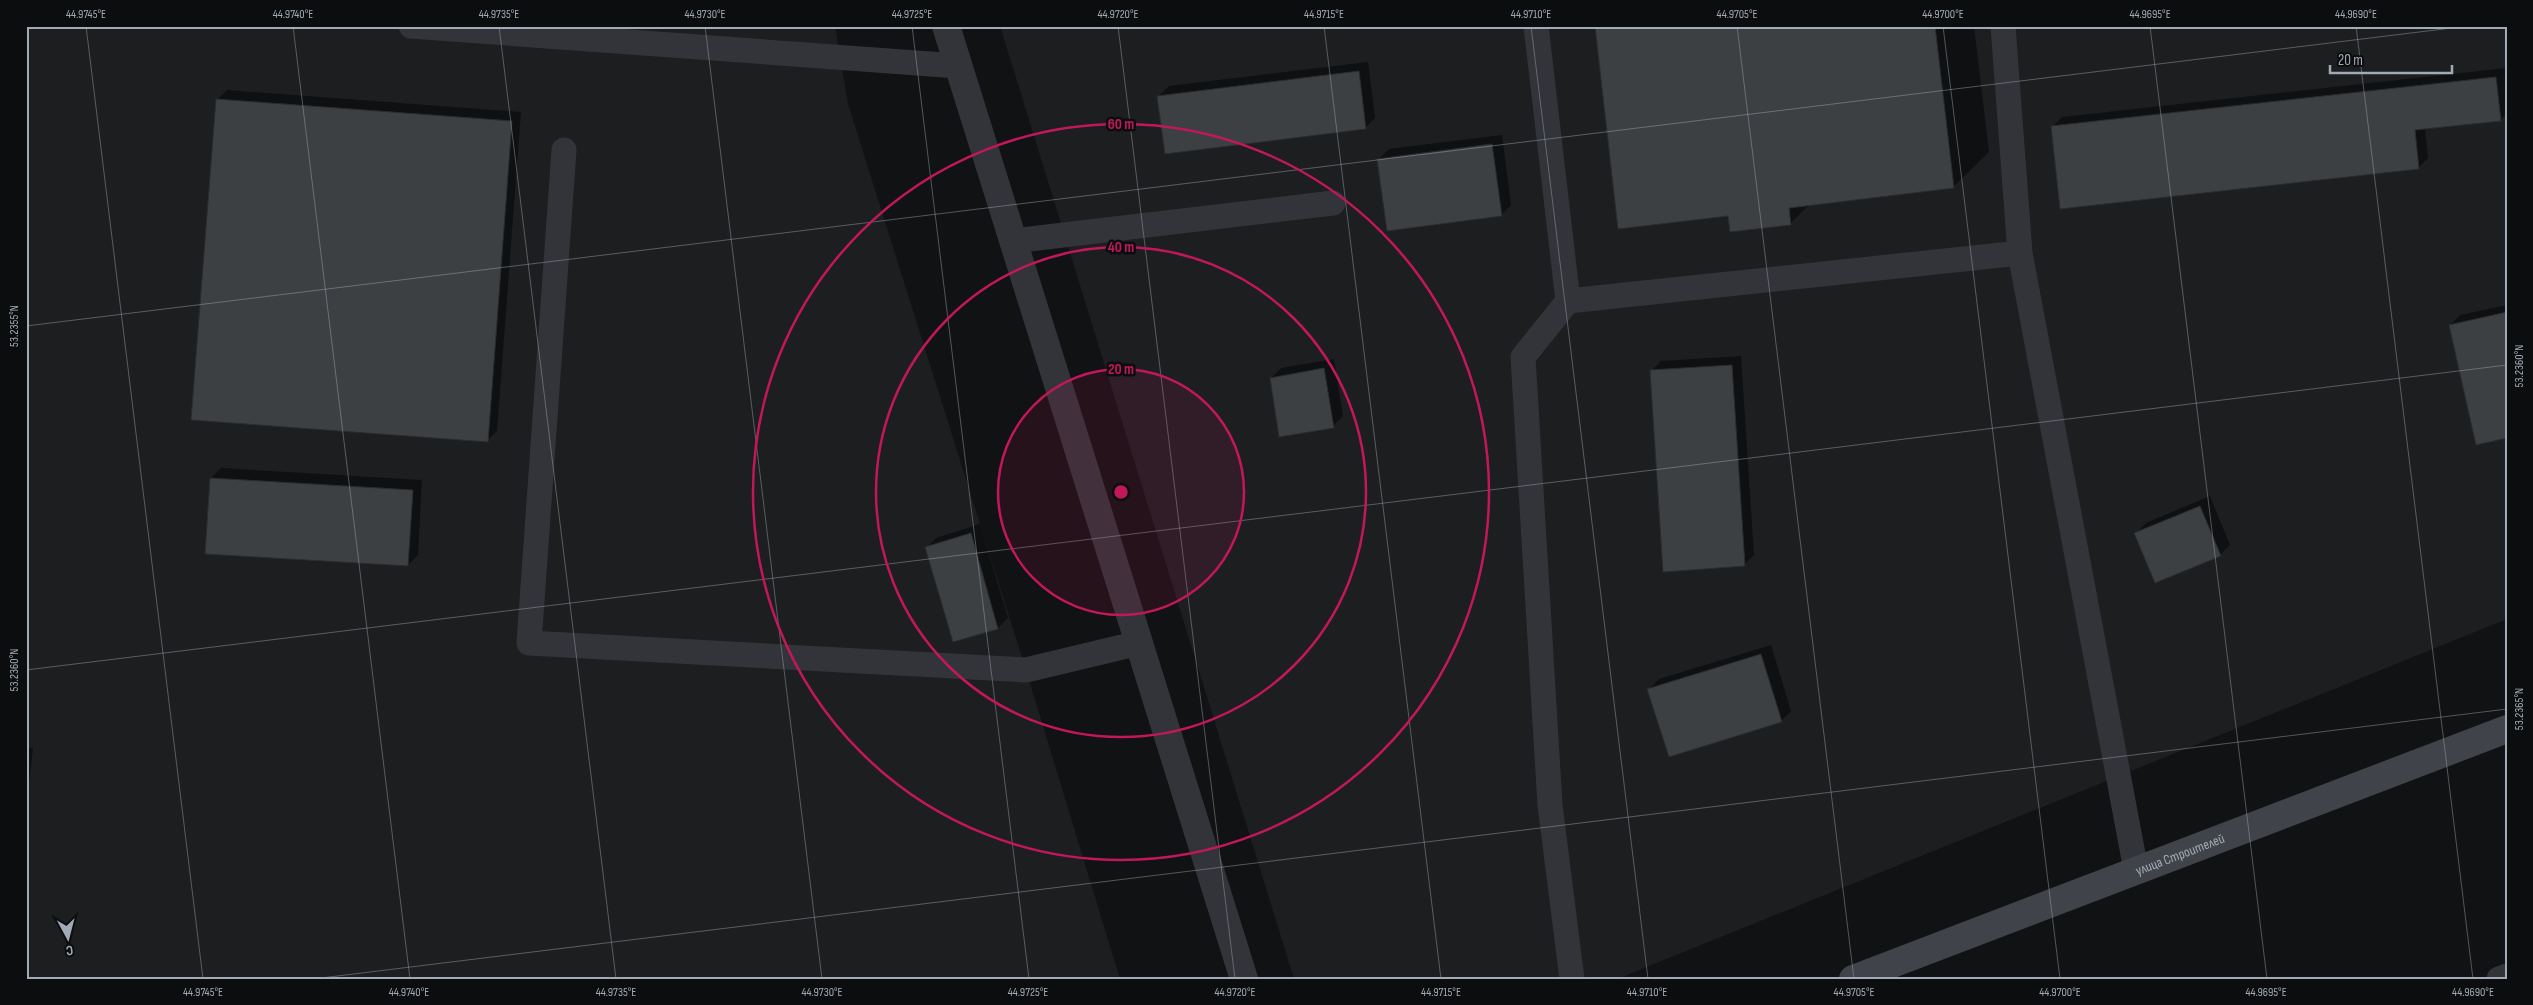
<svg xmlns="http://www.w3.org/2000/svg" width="2533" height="1005" font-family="'Sofia Sans Condensed',sans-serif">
<rect width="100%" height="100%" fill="#111213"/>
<path fill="#1d1e20" d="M26,26H835L848,104L1026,670L1120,979H26Z
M1000,26H2507V619L1617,979H1294Z"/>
<path fill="#0007" d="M1596,26H1974L1989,152L1953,187L1810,204L1790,224L1729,215Z
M1368,62L1375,118L1365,128L1159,96L1169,86Z
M2506,68L2507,113L2501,119L2425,128L2428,158L2418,168L2052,127L2062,117Z
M227,90L521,112L497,431L487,441L217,100Z
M1502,135L1511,205L1501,215L1379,159L1389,149Z
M2507,305V437L2450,325L2460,315Z
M1741,356L1754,555L1744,565L1651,371L1661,361Z
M1334,359L1343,416L1333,426L1271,378L1281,368Z
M221,468L422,480L418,555L408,565L211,478Z
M2210,496L2230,545L2220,555L2136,533L2146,523Z
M980,524L1008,618L998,628L953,641L926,548L936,538Z
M1771,645L1791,711L1781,721L1649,689L1659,679Z
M26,747L33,748L26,812Z"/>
<path fill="#3d4043" stroke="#2b2c2f" d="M1595,26H1935L1954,188L1789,208L1791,225L1730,232L1728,216L1618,229Z
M1359,71L1366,129L1165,154L1157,96Z
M2496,77L2501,121L2415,130L2419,169L2060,209L2051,126Z
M216,99L512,121L488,442L191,420Z
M1492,144L1502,216L1387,231L1377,159Z
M2507,312V438L2476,445L2449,325Z
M1732,365L1745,566L1663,572L1650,370Z
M1324,368L1334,428L1279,437L1270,378Z
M210,478L413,490L408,566L205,554Z
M2200,506L2221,556L2155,583L2134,533Z
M971,533L998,629L953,642L925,547Z
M1761,654L1782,722L1669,757L1647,689Z"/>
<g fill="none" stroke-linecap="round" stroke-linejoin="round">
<path stroke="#323439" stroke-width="25" d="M411,26L958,66
M1536,26L1568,301
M2003,26L2020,253
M564,150L529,643L1026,670L1139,643
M1013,241L1333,203
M1572,979L1550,805L1523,357L1568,301L2020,253L2136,870
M2499,979L2507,976"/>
<path stroke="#323439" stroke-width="28" d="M946,26L1244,979"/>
<path stroke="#404349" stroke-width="28" id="s1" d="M1853,979L2507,729"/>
</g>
<path fill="none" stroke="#a1aab5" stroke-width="1" stroke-opacity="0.45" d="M86,26L203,979M293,26L410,979M499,26L616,979M705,26L822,979M912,26L1029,979M1118,26L1235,979M1324,26L1441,979M1531,26L1648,979M1737,26L1854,979M1943,26L2060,979M2150,26L2267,979M2356,26L2473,979M26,326L2468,26M26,670L2507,365M313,979L2507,709"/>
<circle cx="1121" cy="492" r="123" fill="#c2185b" fill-opacity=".12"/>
<g fill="none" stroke="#c2185b" stroke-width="2.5">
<circle cx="1121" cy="492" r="123"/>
<circle cx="1121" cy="492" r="245"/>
<circle cx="1121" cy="492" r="368"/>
</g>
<g text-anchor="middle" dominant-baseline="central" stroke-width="5" stroke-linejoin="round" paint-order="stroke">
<g font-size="14" fill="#a1aab5" stroke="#0c0d0e">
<text stroke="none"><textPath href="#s1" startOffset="350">улица Строителей</textPath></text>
</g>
</g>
<circle cx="1121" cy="492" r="8" fill="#c2185b" stroke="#0c0d0e" stroke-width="2.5"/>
<g font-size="15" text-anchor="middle" font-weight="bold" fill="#c2185b" stroke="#0c0d0e" stroke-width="5" stroke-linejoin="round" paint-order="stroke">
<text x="1121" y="129">60 m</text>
<text x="1121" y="252">40 m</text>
<text x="1121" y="374">20 m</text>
</g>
<rect width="2533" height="1005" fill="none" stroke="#0c0d0e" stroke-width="55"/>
<g transform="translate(68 938) rotate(173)" stroke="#0c0d0e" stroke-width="4" paint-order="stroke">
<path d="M0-4L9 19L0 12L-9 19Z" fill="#a1aab5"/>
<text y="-8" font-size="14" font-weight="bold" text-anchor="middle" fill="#a1aab5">С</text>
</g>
<path d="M2330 65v8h122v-8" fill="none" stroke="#a1aab5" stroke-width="2.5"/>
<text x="2338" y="65" font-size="15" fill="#a1aab5" stroke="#0c0d0e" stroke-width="4" paint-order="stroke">20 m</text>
<rect x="28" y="28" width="2478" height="950" fill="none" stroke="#a1aab5" stroke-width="2"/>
<g font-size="12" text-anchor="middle" fill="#a1aab5">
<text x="86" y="18">44.9745°E</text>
<text x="293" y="18">44.9740°E</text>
<text x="499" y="18">44.9735°E</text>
<text x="705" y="18">44.9730°E</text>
<text x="912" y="18">44.9725°E</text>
<text x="1118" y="18">44.9720°E</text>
<text x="1324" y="18">44.9715°E</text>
<text x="1531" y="18">44.9710°E</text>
<text x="1737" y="18">44.9705°E</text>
<text x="1943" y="18">44.9700°E</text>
<text x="2150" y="18">44.9695°E</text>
<text x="2356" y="18">44.9690°E</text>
<text transform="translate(14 326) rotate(-90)" y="4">53.2355°N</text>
<text transform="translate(2519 366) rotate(-90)" y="4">53.2360°N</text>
<text transform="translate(14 670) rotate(-90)" y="4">53.2360°N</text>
<text transform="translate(2519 709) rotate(-90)" y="4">53.2365°N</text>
<text x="203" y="996">44.9745°E</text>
<text x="409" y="996">44.9740°E</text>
<text x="616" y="996">44.9735°E</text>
<text x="822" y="996">44.9730°E</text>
<text x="1028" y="996">44.9725°E</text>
<text x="1235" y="996">44.9720°E</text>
<text x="1441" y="996">44.9715°E</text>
<text x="1647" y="996">44.9710°E</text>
<text x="1854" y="996">44.9705°E</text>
<text x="2060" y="996">44.9700°E</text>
<text x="2266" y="996">44.9695°E</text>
<text x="2473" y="996">44.9690°E</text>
</g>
</svg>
